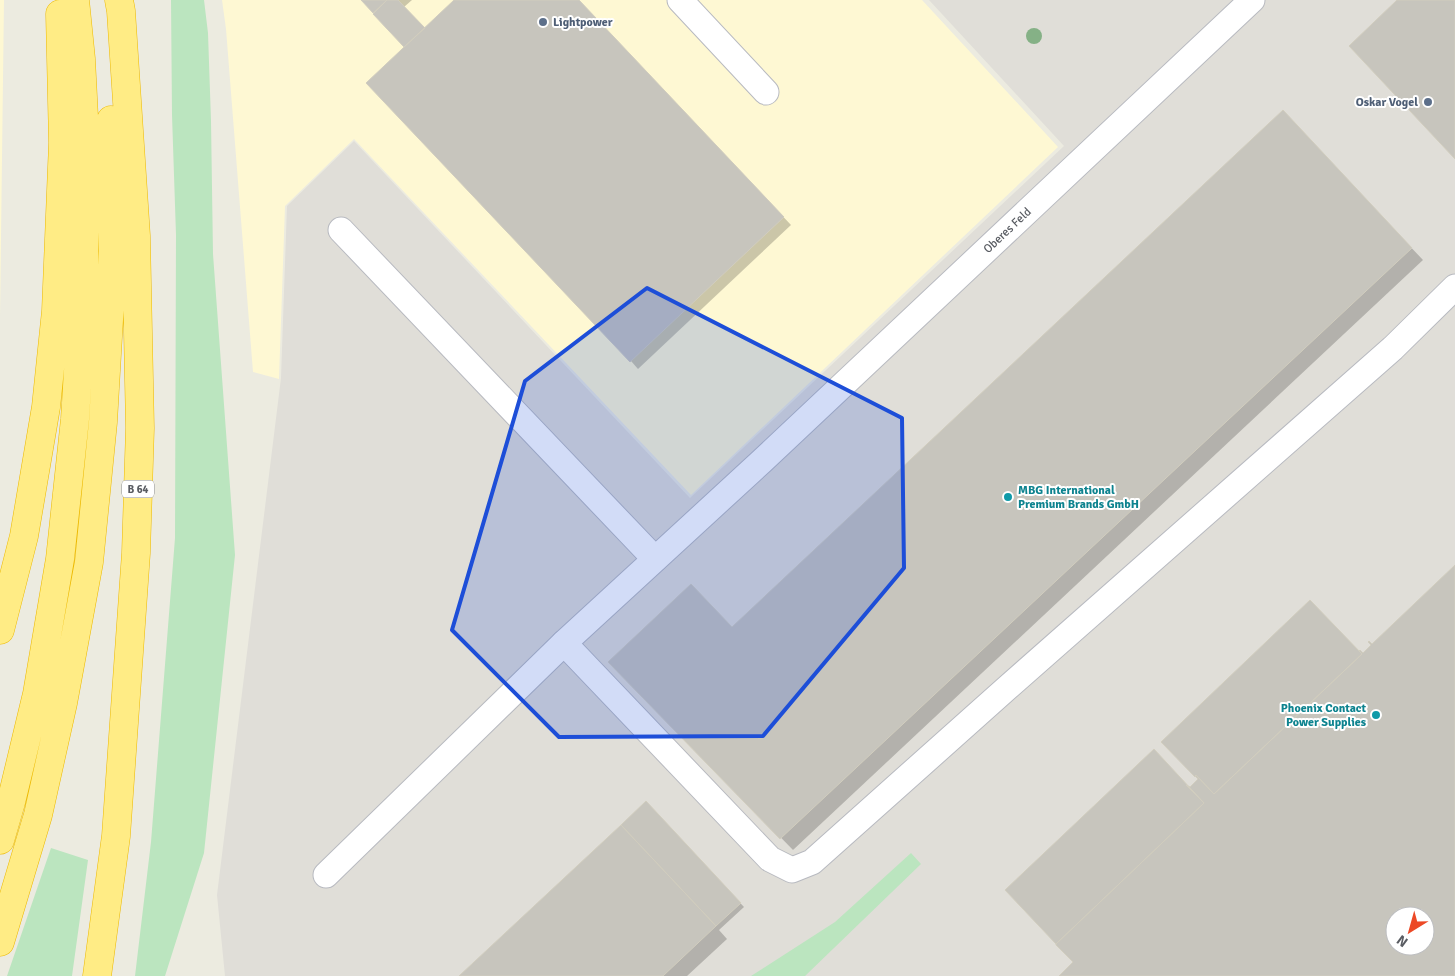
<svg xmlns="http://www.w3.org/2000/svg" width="1455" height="976" font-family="Signika,sans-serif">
<rect width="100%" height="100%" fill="#ecebe0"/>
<path fill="#fef8d3" d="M0,0H4L0,318Z
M222,0H922L1058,147L691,495L354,139L285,206L279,379L253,372L226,29Z"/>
<path fill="#e0ded8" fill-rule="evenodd" d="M929,0H1455V976H225L217,895L281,378L287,206L354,141L690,498L1064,146ZM1395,916H1425V946H1395Z"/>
<path fill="#bbe5bf" d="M171,0H204L208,33L211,121L213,254L235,555L204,853L165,976H135L151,842L175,538L176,235L172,115Z
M51,848L88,860L72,976H7Z
M911,853L921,864L805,976H751L835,922Z"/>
<path fill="#0003" d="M362,0H412L404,7L425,29L456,0H578L791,225L638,369L631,361L406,47Z
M1294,124L1423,260L793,850L610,662L732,629Z
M646,803L744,907L719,930L727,939L687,976H461Z"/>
<path fill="#c7c5bd" stroke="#d1cdbe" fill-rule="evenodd" d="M361,0H387L373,13Z
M387,0H398L425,28L404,47L373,14Z
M454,0H579L784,217L630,362L366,83Z
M1397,0H1455V159L1349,46Z
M1283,110L1412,248L780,839L608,662L691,584L732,627Z
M1455,565V976H1059L1073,962L1056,945V944L1204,803L1186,785L1190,787L1198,779L1195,776L1196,775L1214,794L1362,654L1359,651L1360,650L1363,653L1371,645L1368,642L1369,641L1372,644ZM1395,916H1425V946H1395Z
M1310,600L1362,654L1214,794L1196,775L1195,777L1161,742Z
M1154,749L1204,803L1056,944L1005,890Z
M646,801L741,903L716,926L621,825Z
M621,825L716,926L663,976H459Z"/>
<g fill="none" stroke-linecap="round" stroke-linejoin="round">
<defs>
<g id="minor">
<path d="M680,0L766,92"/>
<path d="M341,230L655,559"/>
<path d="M564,643L770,859L792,870L812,862L1007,688L1393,348L1455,287"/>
<path id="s1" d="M326,875L564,643L762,461L1252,0"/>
</g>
<path id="highway" d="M0,630L24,536L46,407L56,311L63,143L60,14
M0,840L11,802L37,694L60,559L75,419L84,274L86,156L81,59L75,0
M0,942L38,815L63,703L89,562L103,422L113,251L111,120
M97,976L116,836L136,553L140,428L136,236L121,11L119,0"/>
</defs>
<use href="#minor" stroke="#b8bac0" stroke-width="27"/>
<use href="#highway" stroke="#edb900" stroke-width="29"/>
<use href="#minor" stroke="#fff" stroke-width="25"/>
<use href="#highway" stroke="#ffec85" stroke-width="28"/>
</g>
<circle fill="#85b186" cx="1034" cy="36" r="8"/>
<path fill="#1d4ed8" fill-opacity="0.2" stroke="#1d4ed8" stroke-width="4" stroke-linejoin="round" d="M647,288L902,418L904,568L763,736L559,737L452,630L525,381Z"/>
<g fill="#5c6f8a" stroke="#fff" stroke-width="2">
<circle cx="543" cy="22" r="5"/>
<circle cx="1428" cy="102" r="5"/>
</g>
<g fill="#0f9aa8" stroke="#fff" stroke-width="2">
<circle cx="1008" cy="497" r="5"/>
<circle cx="1376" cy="715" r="5"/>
</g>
<g text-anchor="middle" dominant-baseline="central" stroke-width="4" stroke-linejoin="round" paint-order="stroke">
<rect fill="#fff" stroke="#8b8d91" stroke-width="1" x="122" y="480.5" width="32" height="17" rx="4"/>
<g font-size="11" font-weight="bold" fill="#595c62">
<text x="138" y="489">B 64</text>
</g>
<g font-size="12" font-weight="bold" fill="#4e5e75" stroke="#fff" text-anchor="start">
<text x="553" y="22">Lightpower</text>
<text x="1418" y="102" text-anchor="end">Oskar Vogel</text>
</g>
<g font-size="12" fill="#595c62" stroke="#fff">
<text stroke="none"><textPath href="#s1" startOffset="938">Oberes Feld</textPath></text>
</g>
<g font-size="12" font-weight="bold" fill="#0d838f" stroke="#fff" text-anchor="start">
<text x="1018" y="490">MBG International<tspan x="1018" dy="14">Premium Brands GmbH</tspan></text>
<text x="1366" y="708" text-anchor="end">Phoenix Contact<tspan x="1366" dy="14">Power Supplies</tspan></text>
</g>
</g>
<g transform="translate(1410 931) rotate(217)"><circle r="24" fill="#ffffff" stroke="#bdbec0"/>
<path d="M0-4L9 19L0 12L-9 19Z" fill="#ec4926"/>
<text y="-8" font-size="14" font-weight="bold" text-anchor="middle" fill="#595c62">N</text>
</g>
</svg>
